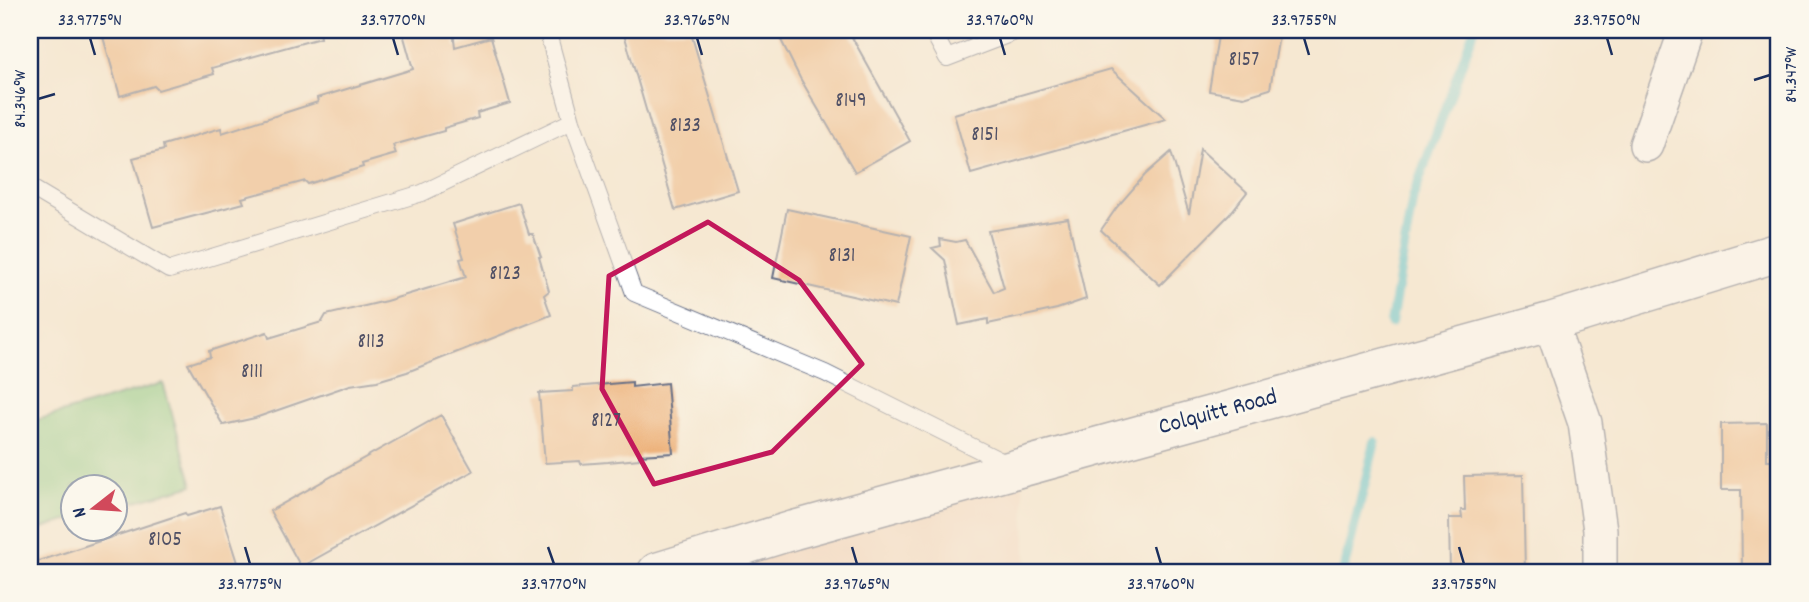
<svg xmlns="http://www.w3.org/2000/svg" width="1809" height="602" font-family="Dekko,sans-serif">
<rect width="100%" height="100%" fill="#fbf7ec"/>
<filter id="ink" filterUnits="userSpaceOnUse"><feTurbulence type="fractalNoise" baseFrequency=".0143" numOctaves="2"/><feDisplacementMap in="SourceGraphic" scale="14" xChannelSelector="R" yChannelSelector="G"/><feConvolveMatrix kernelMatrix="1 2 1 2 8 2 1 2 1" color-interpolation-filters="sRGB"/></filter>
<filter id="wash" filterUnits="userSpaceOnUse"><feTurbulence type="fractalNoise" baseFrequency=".00686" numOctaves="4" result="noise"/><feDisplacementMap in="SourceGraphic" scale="28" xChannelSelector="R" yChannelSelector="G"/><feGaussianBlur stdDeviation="1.57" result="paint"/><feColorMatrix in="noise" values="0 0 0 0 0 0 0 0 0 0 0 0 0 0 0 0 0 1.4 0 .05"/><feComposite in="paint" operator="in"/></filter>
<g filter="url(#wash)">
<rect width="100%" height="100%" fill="#f6e8d2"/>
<path fill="#f2d4be" d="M1023,481L1027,572H632Z"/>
<path fill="#87cc86" stroke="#517e72" stroke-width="2" d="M163,383L193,485L116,507V486H74L73,519L30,532V422Z"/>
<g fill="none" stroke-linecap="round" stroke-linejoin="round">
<path stroke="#58c4d1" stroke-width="10" d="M1391,323L1413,197L1474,30
M1343,572L1375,442"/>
</g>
<g id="blocks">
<path fill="#edb27b" d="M101,30H319L320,38L212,68L214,74L158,90L154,86L120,96Z
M402,30H453L455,47L491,37L510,103L477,113L478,118L444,128V131L393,145L396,154L362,164L363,167L308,184L305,181L242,198L244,203L153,227L133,158L164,150L163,145L221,128L222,133L318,102L317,98L413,69Z
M623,30H690L738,191L675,210Z
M776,30H848L910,141L855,172L800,78Z
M1219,30H1280L1270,89L1244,97L1209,91Z
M1111,69L1166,119L971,174L954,114Z
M1200,149L1247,192L1229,215L1160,285L1101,230L1117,207L1145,175L1171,152L1189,214Z
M519,203L529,234H533L541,257H539L549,291L544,295L551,315L407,372L377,381L350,385L255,418L223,425L188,364L210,357L209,351L267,332L269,338L322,322L326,315L386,301L466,277L460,259L464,258L453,224Z
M787,209L911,236L896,306L773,278Z
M1068,218L1086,299L1057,309L988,324V319L959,325L945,260L932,248L941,246L940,239L956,242L965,240L994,292L1004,288L988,231Z
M632,382V387L667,383L673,453L639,455V459L608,462L581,464L580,461L545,463L539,393L573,391V387Z
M441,415L473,471L301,567L270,511Z
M1767,423V460H1778L1779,572H1742L1741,490H1721V424Z
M1523,475L1525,572H1450L1449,518H1462L1461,510H1465L1464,476Z
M220,506L241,572H30V564L185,513L187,516Z"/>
</g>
</g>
<g filter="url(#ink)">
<use href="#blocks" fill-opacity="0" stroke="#687087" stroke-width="2"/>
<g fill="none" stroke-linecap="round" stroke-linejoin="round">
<defs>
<path id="lane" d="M547,30L572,121L634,293L825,373L1009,465
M932,30L947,58L1020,30
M30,187L169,270L422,193L572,121"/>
<path id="street" d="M1646,145L1686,30
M1550,322L1585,423L1600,530V572"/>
<path id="secondary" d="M657,572L794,530L1550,322L1779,252"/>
</defs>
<use href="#lane" stroke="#687087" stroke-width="18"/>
<use href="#street" stroke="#687087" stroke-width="36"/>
<use href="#secondary" stroke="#687087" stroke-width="41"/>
<use href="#lane" stroke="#fff" stroke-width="16"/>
<use href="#street" stroke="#fff" stroke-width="33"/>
<use href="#secondary" stroke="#fff" stroke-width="38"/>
</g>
</g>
<path d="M0 0H1809V602H0ZM708,222L799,280L862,364L772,452L654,484L602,389L609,276Z" fill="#f6e8d2" fill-opacity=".55" fill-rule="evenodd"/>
<path fill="none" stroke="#c2185b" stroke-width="5" stroke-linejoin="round" d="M708,222L799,280L862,364L772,452L654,484L602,389L609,276Z"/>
<path fill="none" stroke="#1b2f5e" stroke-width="2.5" d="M90,38L95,55M393,38L398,55M697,38L702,55M1000,38L1005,55M1304,38L1309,55M1607,38L1612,55M1754,80L1770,75M38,99L55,94M245,547L250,564M548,547L554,564M852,547L857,564M1156,547L1161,564M1459,547L1464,564"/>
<g text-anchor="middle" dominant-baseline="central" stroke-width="6" stroke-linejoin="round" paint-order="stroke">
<g font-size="21" fill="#505065">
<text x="1244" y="61">8157</text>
<text x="851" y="102">8149</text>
<text x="685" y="127">8133</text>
<text x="985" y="136">8151</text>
<text x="842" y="257">8131</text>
<text x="505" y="275">8123</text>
<text x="371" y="343">8113</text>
<text x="252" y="373">8111</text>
<text x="606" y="422">8127</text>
<text x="165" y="541">8105</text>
</g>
<g font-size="24" fill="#1b2f5e" stroke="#fbf7ec">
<text transform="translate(1218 413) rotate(-15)">Colquitt Road</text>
</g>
</g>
<rect width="1809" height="602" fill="none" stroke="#fbf7ec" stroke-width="77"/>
<g transform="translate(94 508) rotate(253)"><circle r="33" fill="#fbf7ec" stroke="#a1a7b3" stroke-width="2"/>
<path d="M0-5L12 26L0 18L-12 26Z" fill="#d1495b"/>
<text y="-10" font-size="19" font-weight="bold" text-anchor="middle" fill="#1b2f5e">N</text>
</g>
<rect x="38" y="38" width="1732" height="526" fill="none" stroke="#1b2f5e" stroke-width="2.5"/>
<g font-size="18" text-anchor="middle" fill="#1b2f5e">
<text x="90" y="25">33.9775°N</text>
<text x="393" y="25">33.9770°N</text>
<text x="697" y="25">33.9765°N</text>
<text x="1000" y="25">33.9760°N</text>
<text x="1304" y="25">33.9755°N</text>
<text x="1607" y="25">33.9750°N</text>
<text transform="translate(1790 75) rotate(-90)" y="6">84.347°W</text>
<text transform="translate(19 99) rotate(-90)" y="6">84.346°W</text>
<text x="250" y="589">33.9775°N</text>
<text x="554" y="589">33.9770°N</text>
<text x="857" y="589">33.9765°N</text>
<text x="1161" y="589">33.9760°N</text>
<text x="1464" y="589">33.9755°N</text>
</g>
</svg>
